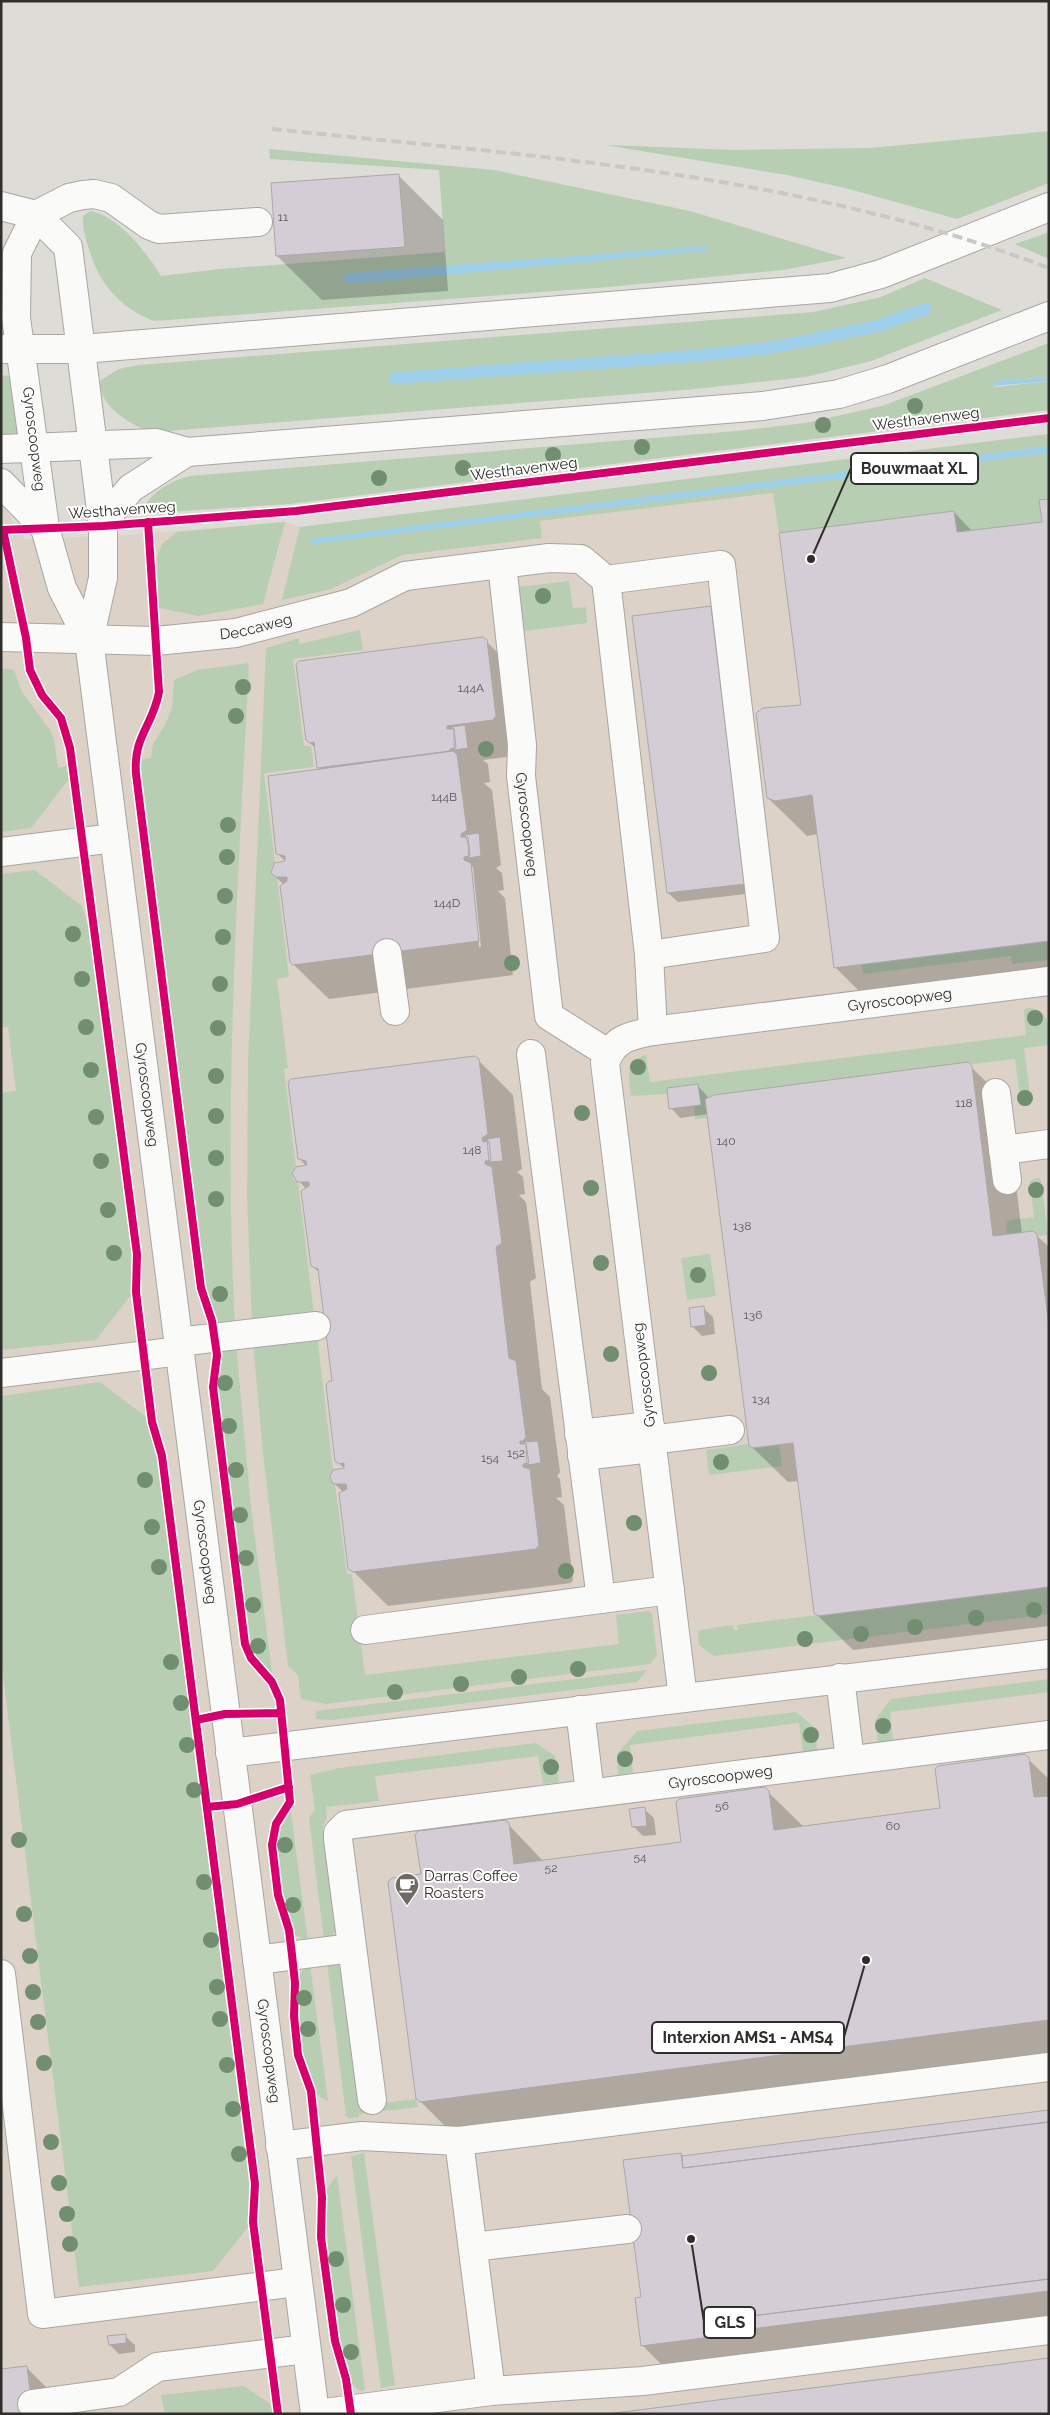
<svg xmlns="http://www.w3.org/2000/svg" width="1050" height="2415" font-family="Raleway,sans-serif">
<rect width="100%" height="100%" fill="#dedcd6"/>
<path fill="#ddd2c7" d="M1049,434V2414H1V504L25,539L129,535L285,522L300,527Z"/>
<path fill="#b7ceb3" d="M1049,131V183L957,219L845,188L787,175L605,145L735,150L871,148Z
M269,149L494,170L690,211L846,258L783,270L609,287L154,321C118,307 98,282 88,246C85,235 82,227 83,216L90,211C118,215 147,253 161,276L220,269L445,252L439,170L270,159Z
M1049,232V259L1015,244Z
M925,278L1002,310L871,361L806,377L695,389L156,432C136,431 94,403 101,380L119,369L138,365L814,312L881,297Z
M1049,343V377L995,381V387L1049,381V410L289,504L154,513L146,514L143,511C149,492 173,480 190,476L737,431L805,423L882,406Z
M7,375L11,380L18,434L1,438V376Z
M1049,434V446L310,540L311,543L1049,453V499L1040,500L1042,522L957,532L954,511L779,533L773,493L540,521L542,538L402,555L331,589L282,600L300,527Z
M285,522L263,604L199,616L159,608L157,558L162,544L177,532Z
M569,581L573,608L586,607L587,623L524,631L518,587Z
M360,630L363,650L293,659L304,746H311L314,767L264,773L275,863L272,865L271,873L277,877L289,977L277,979L288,1068L284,1069L296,1167L292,1174L294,1180L298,1182L314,1315L252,1323L247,1197L248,1063L266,648L299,638V644Z
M249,663C238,884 223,1104 235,1325L222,1327L217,1323L206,1287L140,760L151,758L153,744L166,723L172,707L174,680L197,670Z
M1,668L14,670L22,692L50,730L54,740L58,768L67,766L69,779L31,828L1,832Z
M35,870L82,906L93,942L132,1257L131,1295L96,1340L1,1350V1093L16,1091L8,1027H1V874Z
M1049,941V960L1012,964L1011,956L863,974L862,964Z
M1027,1008C1049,1008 1049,1027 1049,1045L1024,1048L1031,1103L1029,1106H1022L1021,1104L1015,1059L709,1096L707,1097L708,1118L695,1119L694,1106L701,1104L698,1084L667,1088V1094L631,1096C629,1079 624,1060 646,1055L650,1082L1026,1035L1024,1010Z
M1039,1178L1041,1180L1048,1235L1037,1236L1033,1231L1007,1234L1006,1221L1034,1217L1030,1182L1033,1179Z
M710,1254L716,1296L687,1300L681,1258Z
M317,1335L333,1470L330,1476L332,1483L335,1484L347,1574H352L365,1675L619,1644L616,1615L649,1611L652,1614L657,1655L650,1664L326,1704L301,1699L298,1675L288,1666L263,1453L253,1343Z
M236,1344L251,1507L272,1673L257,1657L251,1645L219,1395L220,1350Z
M100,1382L146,1417L157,1455L250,2189L249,2226L213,2271L79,2287L1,1659V1396Z
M749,1444L753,1448L779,1445L782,1466L709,1475L706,1450Z
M1049,1587V1614L714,1656L699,1645L698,1633L700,1630L733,1625L734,1630H738L737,1625L751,1623Z
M647,1670L637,1682L332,1720L316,1719V1711Z
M1049,1679V1692L890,1712L893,1740L878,1742L875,1720L891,1699Z
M796,1712L815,1728L817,1750L803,1751L799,1723L630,1745L633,1773L618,1775L617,1754L637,1731Z
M536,1743L555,1756L559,1782L543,1784L538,1756L375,1776L379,1801L326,1807L327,1817L323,1826L336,1927L333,1936L324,1940L309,1818L315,1809L310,1775L339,1768Z
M291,1812L308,1942L294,1934C287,1896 260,1845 291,1812Z
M327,1962L337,1963L343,1971L359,2106L416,2099L418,2107L359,2114V2117L349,2118L346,2116Z
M310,1964L328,2102L315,2093L303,2055L299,2018V1975L307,1965Z
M364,2153L395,2385L381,2388L351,2156Z
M337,2175L365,2390L360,2391L352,2384L341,2347L328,2252L326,2190Z
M244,2386L270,2404L274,2414H165L161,2395Z"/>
<path fill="#9ecfea" d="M708,246V250L348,284L343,277L347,273Z
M1049,377V381L993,386L995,381Z
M1049,446V453L311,544L310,539Z"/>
<path fill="#0003" fill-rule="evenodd" d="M399,176L443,220L448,291L322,300L277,256Z
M1049,500V979L870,1002L835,967L818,834L807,836L768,798L802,706L954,512L973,532L1043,523Z
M710,608L720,617L754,893L678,902L668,893L634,617Z
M485,640L520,675L528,754L483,760L488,764L490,782L484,783L492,790L501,865L496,868L502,873L504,890L498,891L505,898L513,975L329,999L291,962L284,885L274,875L272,869L276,864L286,862L277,853L268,779L270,776L319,769L316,749L307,740ZM470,864L473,867L481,947H479Z
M478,1060L513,1095L522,1169L517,1172L523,1177L525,1194L519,1195L526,1202L536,1278L530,1282L542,1389L550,1397L560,1472L557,1476L560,1479L562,1497L556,1498L564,1505L573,1580L571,1583L388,1606L350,1568L343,1492L333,1482L345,1469L336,1460L334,1382L320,1273L312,1266L306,1189L293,1174L307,1167L299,1158Z
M968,1064L1006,1101L1022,1234L1036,1235L1049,1247V1626L853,1650L815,1613L799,1481L788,1482L750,1445L709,1114L680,1118L671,1108L698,1086L708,1097Z
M703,1308L713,1317L715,1334L702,1336L693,1327Z
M1028,1759L1049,1779V2058L452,2133L417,2098L422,1876L508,1824L543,1861L682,1843L768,1792L803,1826L941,1809Z
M644,1809L654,1818L656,1835L643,1836L633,1826Z
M1049,2111V2317L677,2380L642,2345V2298L681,2154L684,2157Z
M125,2336L135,2345V2352L119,2354L110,2345Z
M26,2367L61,2402L62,2414H1Z"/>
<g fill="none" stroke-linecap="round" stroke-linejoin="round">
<path stroke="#9ecfea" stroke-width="12" d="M395,378L692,356L770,348L877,326L925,309"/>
</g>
<path fill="#d4cdd6" stroke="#aaa8a7" d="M399,174L405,247L276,256L271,183Z
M1049,499V941L834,968L812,795L775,801L767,798L756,713L763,708L801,705L779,533L954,511L957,532L1042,522L1039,500Z
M711,606L745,884L667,893L632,616Z
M483,637L487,640L496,716L493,720L447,726V729H454L456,748L450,749V751L317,768L314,742L310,743L306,740L296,664L299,661Z
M465,725L468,748L454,750V729L452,727Z
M453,751L457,754L467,830L461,834V837H468L470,856L464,857V860L471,863L479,941L293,965L290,962L280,886L287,881V877H276L271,873L274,863L285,861V856L276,854L268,776Z
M479,833L481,856L468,858L469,847L465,835Z
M475,1056L479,1059L488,1134L482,1138L483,1142L489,1141L491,1160L485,1161V1164L492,1167L502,1243L496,1247L509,1358L516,1361L526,1437L523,1441H520V1444H526L529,1463L523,1464V1467L530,1469L539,1545L536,1549L353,1572L348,1569L339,1493L347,1489L346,1484H335L332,1483L330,1476L333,1470L344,1468V1463L339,1464L335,1461L326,1385L329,1381H332L318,1269L311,1266L301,1191L309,1186V1182H297L292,1173L296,1167L307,1165L306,1161L298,1159L288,1082L291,1079Z
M968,1062L972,1066L993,1236L1033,1231L1037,1234L1049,1326V1587L818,1616L814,1613L793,1443L753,1448L749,1446L705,1099L714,1095Z
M698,1084L701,1105L669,1109L667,1088Z
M500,1137L503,1161L489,1162L487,1139Z
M704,1306L706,1325L691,1327L689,1308Z
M538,1441L541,1463L527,1465L526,1444L524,1442Z
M1025,1754L1029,1758L1034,1797L1049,1796V2020L420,2102L416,2099L388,1882L392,1878L421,1874L415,1835L418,1831L505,1820L509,1823L514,1864L681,1842L676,1802L679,1799L765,1787L769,1791L774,1830L940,1808L935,1769L938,1766Z
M645,1807L647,1826L632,1827L629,1809Z
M1049,2110V2122L683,2168L682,2156Z
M1049,2122V2279L703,2322L704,2338L641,2346L635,2298L641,2297L623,2160L681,2153L683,2168Z
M1049,2279V2291L704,2335L703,2322Z
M126,2334V2343L109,2345L107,2336Z
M1049,2358V2414H607Z
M27,2366L33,2414H1V2369Z"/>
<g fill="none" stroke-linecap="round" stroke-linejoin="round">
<defs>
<g id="minor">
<path d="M1,206L36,215L68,247L103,526"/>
<path d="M1,349H82L830,288L881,274L1049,207"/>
<path d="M1,449L156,443L187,452L763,406L839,394L888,379L1049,316"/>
<path id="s1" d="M187,452L131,488L110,513L103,526V578L89,640L315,2414"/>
<path d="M1,483L45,528"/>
<path id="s2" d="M502,564L522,745L521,776L549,1016L609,1054"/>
<path d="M606,580L721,565L765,938L649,955"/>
<path id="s3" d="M1,637L156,641L236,633L351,603L405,576L549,558L581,559L606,580L649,955L653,1031"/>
<path d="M89,640L62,588L45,528L16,318L17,253L36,215L69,198L83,195L94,194L111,198L149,225L159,229L258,222"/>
<path d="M1,852L114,838"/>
<path d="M387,953L395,1011"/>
<path d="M531,1054L601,1599"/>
<path d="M996,1093L1007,1180"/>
<path d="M1003,1150L1049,1144"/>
<path d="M178,1342L316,1326"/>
<path d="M1,1373L180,1351"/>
<path d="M579,1434L650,1426"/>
<path d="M651,1440L730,1430"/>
<path d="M582,1456L652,1448"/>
<path d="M365,1630L670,1590"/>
<path d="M840,1678L850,1760"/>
<path id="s4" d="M683,1698L605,1063C614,1038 629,1036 653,1031L1049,981"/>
<path d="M580,1710L590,1793"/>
<path d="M230,1753L1049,1654"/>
<path d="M257,1960L352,1948"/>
<path d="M1,1974L42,2314L297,2282"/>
<path id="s5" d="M372,2100L338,1839V1833L346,1825L1049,1735"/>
<path d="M459,2141L491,2391"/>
<path d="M280,2146L362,2136L459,2141L1049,2067"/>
<path d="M473,2247L627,2229"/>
<path d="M32,2404L119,2392L157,2367L306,2349"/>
<path d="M317,2414L491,2391L643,2381L1049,2330"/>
</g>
</defs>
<use href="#minor" stroke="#a7a6a1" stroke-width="30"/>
<use href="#minor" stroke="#fafaf9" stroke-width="28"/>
<path stroke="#c9c8c7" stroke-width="4" stroke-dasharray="10 5" stroke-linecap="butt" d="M272,129C533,156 800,173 1049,268"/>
<defs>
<path id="cycleway" d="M148,522L159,692C153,726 133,736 136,774L201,1288L212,1321L217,1355L213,1387L245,1644L251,1658L272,1682L280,1700L290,1802L276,1824L272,1845L278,1895L289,1930L292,1955L295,1983L294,2016L298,2055L311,2091L322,2197L321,2237L335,2341L346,2379L351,2414
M1,530L103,526L296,511L1049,418
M3,530L26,638L30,670L42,695L61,718L70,748L137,1254L136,1292L152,1422L162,1456L255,2184L253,2222L278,2414
M196,1720L225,1714L281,1713
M207,1807L237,1804L289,1787"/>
</defs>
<use href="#cycleway" stroke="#fff" stroke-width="11"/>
<use href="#cycleway" stroke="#d6006c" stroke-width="8"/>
</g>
<g fill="#718e70">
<circle cx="915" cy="406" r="8"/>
<circle cx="823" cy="425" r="8"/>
<circle cx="642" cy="447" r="8"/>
<circle cx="553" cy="455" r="8"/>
<circle cx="463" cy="468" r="8"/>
<circle cx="379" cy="478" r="8"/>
<circle cx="543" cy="596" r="8"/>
<circle cx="243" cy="687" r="8"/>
<circle cx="236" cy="716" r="8"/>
<circle cx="486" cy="749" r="8"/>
<circle cx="228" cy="825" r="8"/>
<circle cx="227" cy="857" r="8"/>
<circle cx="225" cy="896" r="8"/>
<circle cx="73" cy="934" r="8"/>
<circle cx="223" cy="937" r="8"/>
<circle cx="512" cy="963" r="8"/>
<circle cx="82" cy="979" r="8"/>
<circle cx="220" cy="984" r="8"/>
<circle cx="1035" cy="1018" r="8"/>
<circle cx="86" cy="1027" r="8"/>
<circle cx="218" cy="1028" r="8"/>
<circle cx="638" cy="1067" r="8"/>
<circle cx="91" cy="1070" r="8"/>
<circle cx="216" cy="1076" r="8"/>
<circle cx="1025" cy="1098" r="8"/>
<circle cx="582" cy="1113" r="8"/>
<circle cx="216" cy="1116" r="8"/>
<circle cx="96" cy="1117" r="8"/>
<circle cx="216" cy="1158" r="8"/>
<circle cx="101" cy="1161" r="8"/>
<circle cx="591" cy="1188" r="8"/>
<circle cx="1036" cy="1190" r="8"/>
<circle cx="216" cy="1199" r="8"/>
<circle cx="108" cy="1210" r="8"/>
<circle cx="114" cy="1253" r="8"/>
<circle cx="601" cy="1263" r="8"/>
<circle cx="698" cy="1275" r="8"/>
<circle cx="220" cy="1294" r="8"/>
<circle cx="611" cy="1354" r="8"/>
<circle cx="709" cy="1373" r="8"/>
<circle cx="225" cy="1383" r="8"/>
<circle cx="229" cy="1426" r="8"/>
<circle cx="721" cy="1462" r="8"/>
<circle cx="236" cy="1470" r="8"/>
<circle cx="145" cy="1480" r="8"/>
<circle cx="240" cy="1515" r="8"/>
<circle cx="634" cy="1523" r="8"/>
<circle cx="152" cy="1527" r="8"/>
<circle cx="246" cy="1558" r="8"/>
<circle cx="159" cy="1567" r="8"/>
<circle cx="566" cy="1571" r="8"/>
<circle cx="253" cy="1605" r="8"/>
<circle cx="1034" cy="1610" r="8"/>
<circle cx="976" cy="1618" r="8"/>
<circle cx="915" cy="1627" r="8"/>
<circle cx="861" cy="1634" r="8"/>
<circle cx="805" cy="1639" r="8"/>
<circle cx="258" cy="1646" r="8"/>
<circle cx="171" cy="1662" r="8"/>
<circle cx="578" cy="1669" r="8"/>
<circle cx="519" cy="1677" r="8"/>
<circle cx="461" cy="1684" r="8"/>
<circle cx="395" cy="1692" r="8"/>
<circle cx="181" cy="1703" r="8"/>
<circle cx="883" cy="1726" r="8"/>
<circle cx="811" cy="1735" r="8"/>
<circle cx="187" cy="1745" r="8"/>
<circle cx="625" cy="1759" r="8"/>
<circle cx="551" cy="1767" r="8"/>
<circle cx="194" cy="1790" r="8"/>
<circle cx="19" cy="1840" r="8"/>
<circle cx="285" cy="1845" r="8"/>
<circle cx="204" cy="1882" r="8"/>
<circle cx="293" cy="1905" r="8"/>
<circle cx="24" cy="1914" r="8"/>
<circle cx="211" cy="1940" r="8"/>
<circle cx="30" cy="1956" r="8"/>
<circle cx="217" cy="1987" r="8"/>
<circle cx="33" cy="1992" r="8"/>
<circle cx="304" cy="1998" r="8"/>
<circle cx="220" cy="2019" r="8"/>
<circle cx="38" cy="2022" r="8"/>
<circle cx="308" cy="2029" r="8"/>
<circle cx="44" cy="2063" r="8"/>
<circle cx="227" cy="2065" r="8"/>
<circle cx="233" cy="2109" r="8"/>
<circle cx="51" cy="2142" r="8"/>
<circle cx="239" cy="2154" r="8"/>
<circle cx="59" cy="2183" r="8"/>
<circle cx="67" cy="2214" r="8"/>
<circle cx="70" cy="2244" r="8"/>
<circle cx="336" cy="2259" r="8"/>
<circle cx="343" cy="2305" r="8"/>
<circle cx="351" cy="2352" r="8"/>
</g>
<defs>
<symbol id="cafe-pin" viewBox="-11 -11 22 30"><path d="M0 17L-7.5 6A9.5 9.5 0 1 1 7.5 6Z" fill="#6c6b66" stroke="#fff"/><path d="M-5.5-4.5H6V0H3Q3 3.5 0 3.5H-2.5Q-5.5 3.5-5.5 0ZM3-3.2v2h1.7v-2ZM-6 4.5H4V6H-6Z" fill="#fff"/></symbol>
</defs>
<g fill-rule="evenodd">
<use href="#cafe-pin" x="393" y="1871" width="28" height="38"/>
</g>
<g text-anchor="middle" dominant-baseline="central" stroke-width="4" stroke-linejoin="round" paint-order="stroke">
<g font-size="12" fill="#585655">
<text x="283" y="217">11</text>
<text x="471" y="688">144A</text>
<text x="444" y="797">144B</text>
<text x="447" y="903">144D</text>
<text x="964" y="1103">118</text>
<text x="726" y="1141">140</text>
<text x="472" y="1150">148</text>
<text x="742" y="1226">138</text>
<text x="753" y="1315">136</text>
<text x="761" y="1399">134</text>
<text x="516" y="1453">152</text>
<text x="490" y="1458">154</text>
<text x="722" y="1806">56</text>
<text x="893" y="1826">60</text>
<text x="640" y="1857">54</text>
<text x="551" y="1868">52</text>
</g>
<g font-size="15" fill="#2f2e2a" stroke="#fff">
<text transform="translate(926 419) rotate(-7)">Westhavenweg</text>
<text transform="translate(34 439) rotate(83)">Gyroscoopweg</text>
<text transform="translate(524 469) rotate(-7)">Westhavenweg</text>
<text transform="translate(122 510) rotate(-4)">Westhavenweg</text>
<text stroke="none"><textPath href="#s3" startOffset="256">Deccaweg</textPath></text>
<text stroke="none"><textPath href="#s2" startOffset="262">Gyroscoopweg</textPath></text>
<text stroke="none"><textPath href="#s4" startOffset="950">Gyroscoopweg</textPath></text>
<text stroke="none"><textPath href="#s1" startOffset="688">Gyroscoopweg</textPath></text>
<text transform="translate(644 1375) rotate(-97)">Gyroscoopweg</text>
<text stroke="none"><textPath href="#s1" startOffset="1149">Gyroscoopweg</textPath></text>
<text stroke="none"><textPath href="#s5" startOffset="658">Gyroscoopweg</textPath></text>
<text stroke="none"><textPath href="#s1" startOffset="1652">Gyroscoopweg</textPath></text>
</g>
<g font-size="15" fill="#2f2e2a" stroke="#fff" text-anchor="start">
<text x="424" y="1876">Darras Coffee<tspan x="424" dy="17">Roasters</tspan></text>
</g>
</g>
<path fill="none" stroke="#2f2e2a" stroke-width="2" d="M811 559L851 468M866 1960L844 2037M691 2239L704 2322"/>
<g fill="#2f2e2a" stroke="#fff" stroke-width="2">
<circle cx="811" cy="559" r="5"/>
<circle cx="866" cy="1960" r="5"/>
<circle cx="691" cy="2239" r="5"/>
</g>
<g fill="#fff" stroke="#2f2e2a" stroke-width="2">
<rect x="851" y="453" width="127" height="31" rx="5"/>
<rect x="652" y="2022" width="192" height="31" rx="5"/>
<rect x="704" y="2307" width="51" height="31" rx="5"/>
</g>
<g font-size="16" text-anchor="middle" font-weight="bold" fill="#2f2e2a">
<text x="914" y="474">Bouwmaat XL</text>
<text x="748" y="2043">Interxion AMS1 - AMS4</text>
<text x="730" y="2328">GLS</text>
</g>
<rect width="1050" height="2415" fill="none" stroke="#2f2e2a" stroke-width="5"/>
</svg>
